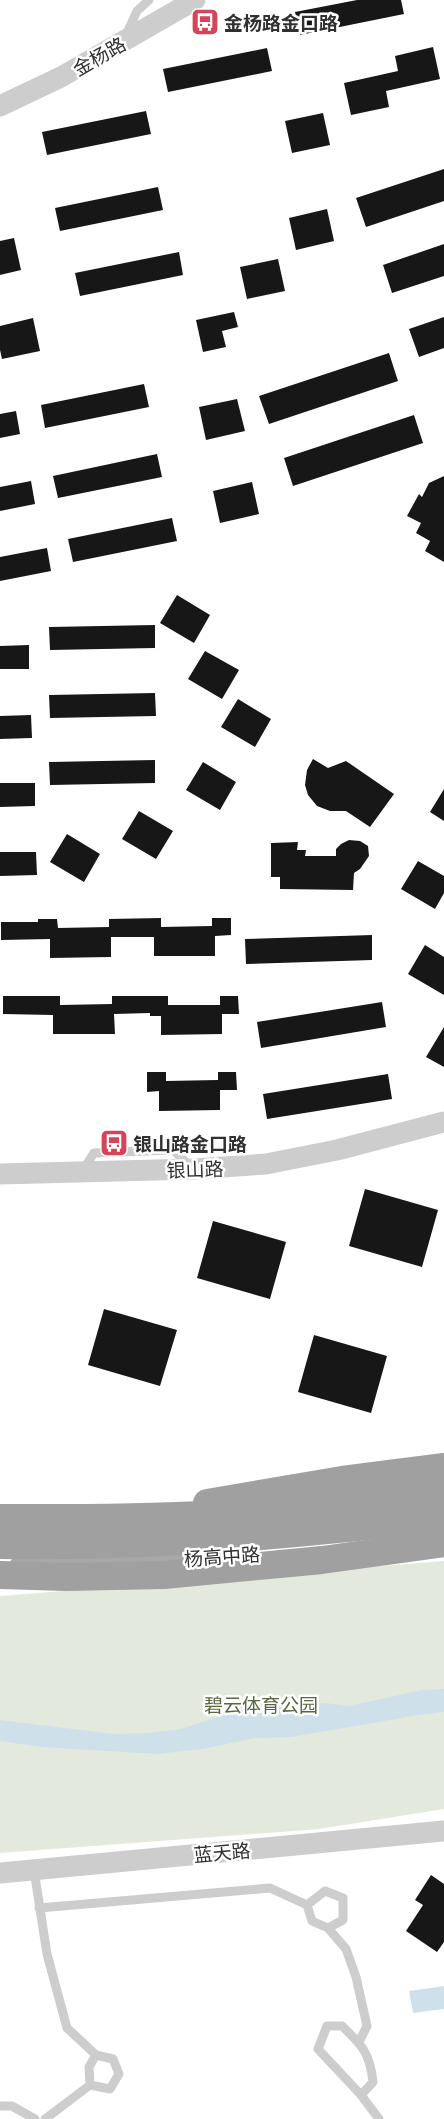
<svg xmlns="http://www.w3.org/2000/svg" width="444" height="2119" font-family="'Titillium Web','Noto Sans SC',sans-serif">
<rect width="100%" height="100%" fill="#fff"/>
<path fill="#e4e9dd" d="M444,1561V1809L319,1829L0,1853V1596Z"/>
<path fill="#cee1ea" d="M444,1689V1712L419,1715L292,1737L255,1738L203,1749L156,1754L41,1747L0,1741V1720L114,1734L149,1733L181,1729L251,1706L274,1707L326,1703L349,1706L422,1690Z
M444,1986V2009L413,2013L409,1991Z"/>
<path fill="#171717" d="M357,0H401L404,14L300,35L295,12Z
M433,47L440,79L386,91L389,107L351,115L344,83L398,71L395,56Z
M267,48L272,71L168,92L163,69Z
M146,111L151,134L47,155L42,132Z
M323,113L330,145L292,153L285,121Z
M444,169V201L366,227L356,198Z
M158,187L163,210L60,231L55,208Z
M327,209L334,241L296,250L289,218Z
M14,238L21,270L0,275V241Z
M444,244V276L392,293L383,265Z
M179,252L183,275L80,296L75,273Z
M278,259L285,291L247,299L240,267Z
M234,312L238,327L222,331L226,347L203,352L196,320Z
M444,317V348L419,357L409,329Z
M33,318L40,351L2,359L0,350V326Z
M389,353L398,381L269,424L259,396Z
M144,384L149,407L45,428L41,405Z
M237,399L245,431L206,440L199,407Z
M16,411L20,434L0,438V414Z
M414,415L423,443L293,486L284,458Z
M157,454L162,477L58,498L53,476Z
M444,476V562L425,551L430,541L416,533L421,523L407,516L419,494L422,497L429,483Z
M31,481L35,504L0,511V487Z
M252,482L259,514L220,523L213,491Z
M172,518L177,541L73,562L68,539Z
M47,548L51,571L0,581V557Z
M177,595L210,615L194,643L160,623Z
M155,625V648L50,650L49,627Z
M29,645V669H0V646Z
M205,651L239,670L222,699L188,679Z
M155,693L156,716L50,718L49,695Z
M238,699L271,719L255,747L221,727Z
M31,715L32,738L0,739V716Z
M313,759L328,768L346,761L394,794L370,827L346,811H330L317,806L308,795L305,785L307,770Z
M155,760V783L50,785L49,762Z
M203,762L236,782L220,810L186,790Z
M0,783H35V806L0,807Z
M444,789V821L430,812Z
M139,811L173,831L156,859L122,839Z
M67,834L100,854L84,882L50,862Z
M349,840L360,841L368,846L369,856L360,869L354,873L353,890L280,889V877H271V843L298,842L297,850H306L305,856H336V849L341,844Z
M0,852H36L37,875L0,876Z
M418,861L444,876V893L435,909L401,889Z
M161,918V927L212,926V918H231V935L215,936V956H154V937H111V957L50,958V939L1,940V922H38V919H57L58,928L109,927V919Z
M372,935V960L246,964L245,939Z
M425,945L444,957V995L408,974Z
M3,996H60V1005L112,1004V996H168V1005H220V996H238L239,1014H222V1034L161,1035V1016H150V1013L114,1014L115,1034H53V1015L3,1014Z
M382,1002L386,1027L261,1048L257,1022Z
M444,1027V1067L426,1057Z
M147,1072H166V1081L218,1080V1072H236L237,1090H220V1110L159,1111V1091L147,1092Z
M388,1074L392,1099L267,1119L263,1094Z
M365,1189L438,1210L422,1267L349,1246Z
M213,1221L286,1242L270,1299L197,1278Z
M104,1309L177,1330L160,1386L88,1365Z
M314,1335L387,1356L371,1413L298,1392Z
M431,1875L444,1884V1942L437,1952L406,1931L423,1905L415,1900Z"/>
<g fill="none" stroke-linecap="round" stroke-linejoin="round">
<path stroke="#cdcdcd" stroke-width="9" d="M126,35L137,11L149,0
M83,1170L94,1153L173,1150L191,1167
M34,1870L47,1954L67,2028L96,2055L89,2067L90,2085L110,2089L119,2074L113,2059L96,2055
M39,1908L270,1888L307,1905L325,1891L343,1898V1920L328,1928L312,1921L307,1905
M328,1928L346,1949L356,1977L367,2026L359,2042
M361,2095L373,2082C370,2053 362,2045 342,2026H327L318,2049L361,2095L379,2119
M0,2106H12L35,2119
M45,2119L90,2085"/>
<path stroke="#cdcdcd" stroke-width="21" d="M0,106L61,77L195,0
M0,1174L194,1169L266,1164L337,1150L444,1122
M0,1873L444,1831"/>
<path stroke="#a8a8a8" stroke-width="26" d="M22,1567L75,1561L230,1556"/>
<path stroke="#a0a0a0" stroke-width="28" d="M207,1503L342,1480L444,1467
M0,1575L66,1577L164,1575L322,1560L444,1543"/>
<path stroke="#a0a0a0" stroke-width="28" d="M0,1518C80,1518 160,1518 240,1513C308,1509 376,1500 444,1492
M0,1545C148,1547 297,1536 444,1517"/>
</g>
<defs>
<symbol id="bus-square" viewBox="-11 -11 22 22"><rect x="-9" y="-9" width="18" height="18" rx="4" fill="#d6445a" stroke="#fff"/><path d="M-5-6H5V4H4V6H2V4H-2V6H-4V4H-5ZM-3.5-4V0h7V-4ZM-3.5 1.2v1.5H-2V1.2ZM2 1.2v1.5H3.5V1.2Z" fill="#fff"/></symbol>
</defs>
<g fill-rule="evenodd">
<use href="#bus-square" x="189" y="6" width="32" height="32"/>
<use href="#bus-square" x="98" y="1127" width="32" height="32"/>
</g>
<g text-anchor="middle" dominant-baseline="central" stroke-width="5" stroke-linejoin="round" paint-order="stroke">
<g font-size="19" font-weight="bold" fill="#303030" stroke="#fff" text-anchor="start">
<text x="224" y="22">金杨路金口路</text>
<text x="133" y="1143">银山路金口路</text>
</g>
<g font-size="19" fill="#303030" stroke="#fff">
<text transform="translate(99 56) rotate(-30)">金杨路</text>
<text transform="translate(195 1169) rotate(-2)">银山路</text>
<text transform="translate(222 1556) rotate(-4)">杨高中路</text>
<text transform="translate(222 1852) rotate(-5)">蓝天路</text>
</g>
<g font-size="19" fill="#576841" stroke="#fff">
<text x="261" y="1704">碧云体育公园</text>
</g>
</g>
</svg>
